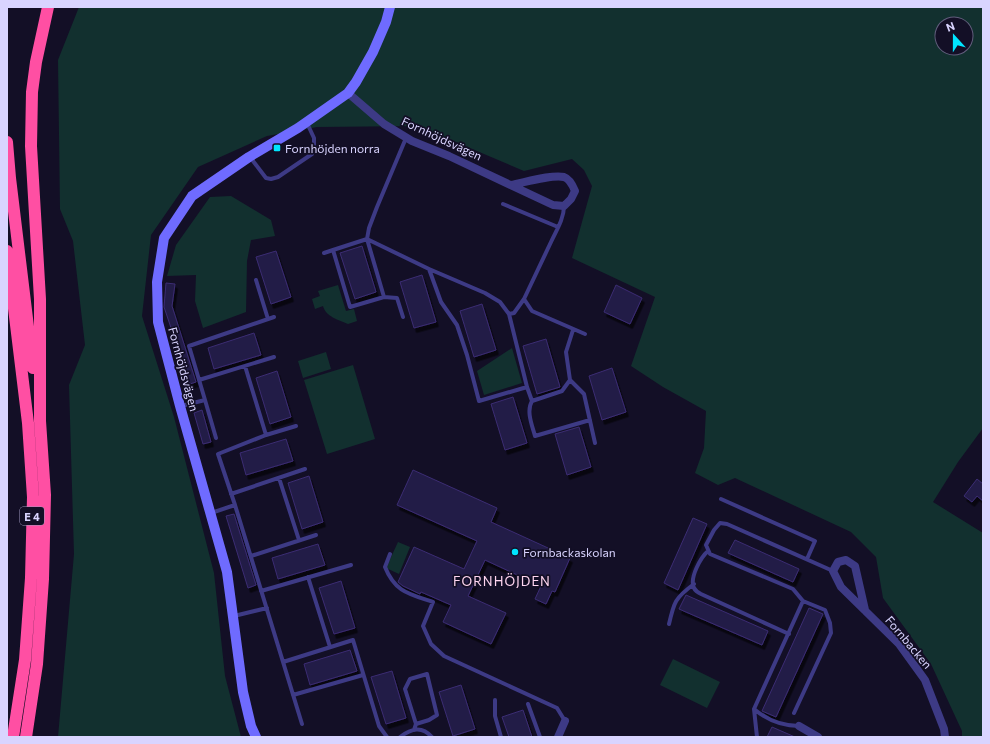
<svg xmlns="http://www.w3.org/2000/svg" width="990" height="744" font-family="Commissioner,sans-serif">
<defs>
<filter id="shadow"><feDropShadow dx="2.5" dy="4.5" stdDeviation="0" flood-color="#0009"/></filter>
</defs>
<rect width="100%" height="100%" fill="#130f26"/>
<path fill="#12302f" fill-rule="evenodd" d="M79,7H983V428L958,462L933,502L983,533V737H962V731L931,664L883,598L876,557L851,532L735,478L718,485L695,473L704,448L706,411L663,387L631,366L655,297L572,258L592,186L584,170L572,159L524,171L418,126L317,127L267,136L198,167L151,235L142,316L174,417L214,573L225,676L241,737H58L74,554L69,385L85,345L73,241L60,209L58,60ZM942,24H966V48H942Z
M231,196L271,220L275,236L251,240L247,261L246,312L203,328L195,301L196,275L167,276L176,245L210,197Z
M338,285L346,311L354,309L357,321L348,324C339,320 326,317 323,306L315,309L312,299L320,296L318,291Z
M512,348L522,383L484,395L477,371Z
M326,352L331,369L303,378L298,361Z
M353,365L375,439L327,454L304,380Z
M398,542L410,547L399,574L386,568Z
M673,659L720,682L707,708L660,685Z"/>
<path fill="#241b47" stroke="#3b2d73" filter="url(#shadow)" d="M362,246L376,292L355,299L340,253Z
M276,251L291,297L271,304L256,257Z
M422,275L436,322L414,328L400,282Z
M166,283L175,284L172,306L196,382L190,384L164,307Z
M616,285L642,298L630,324L604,312Z
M482,304L496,350L474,357L460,311Z
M254,333L261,355L214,369L208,348Z
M546,339L560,387L537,394L523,346Z
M612,368L626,412L602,420L589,376Z
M277,371L291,417L270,424L256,378Z
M513,397L527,443L505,450L491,404Z
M202,410L211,442L203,444L194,413Z
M579,427L591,467L567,475L555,434Z
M286,439L293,461L246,475L240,453Z
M413,470L497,508L491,522L570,558L555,592L552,591L546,604L535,599L541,586L485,560L468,596L506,613L491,644L443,622L451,605L421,592L420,594L403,586L398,582L414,547L464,569L477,541L397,505Z
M309,476L323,522L302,529L288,483Z
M977,479L983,484V501L977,496L972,502L964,496Z
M234,514L256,585L248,588L226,516Z
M693,518L707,524L678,590L664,583Z
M735,540L799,569L793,582L728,553Z
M318,544L325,565L278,579L272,558Z
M341,581L355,628L334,634L319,588Z
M686,595L768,631L762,645L679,609Z
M809,608L823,614L776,717L762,711Z
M350,650L357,671L310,685L304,664Z
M392,671L406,718L386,724L371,677Z
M461,685L475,729L453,736L439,692Z
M523,710L532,737H509L502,717Z
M772,727L795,737H767Z"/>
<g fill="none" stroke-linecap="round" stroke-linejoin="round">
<path stroke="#3d3a85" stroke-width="4" d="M406,138L377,207L369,228L367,239L429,269L485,293L500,302L509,314L527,387L532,401L562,391L570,380
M250,157L266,178L271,179L278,177L312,154L314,146V138L307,123
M503,204L558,227
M564,206C564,219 556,231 551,242C542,261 533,280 524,299L532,311L585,334
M324,253L333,250L350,307L384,297L367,239L333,250
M429,269L441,302L457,325L467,355L479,401L527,387
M256,280L268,319
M384,297L397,298L403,317
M509,314L514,313L524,299
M573,330L566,352L570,380L584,394L595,443
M245,366L266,435
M199,380L274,357
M205,400L216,438
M532,401C526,411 532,425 535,436L590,420
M181,406L205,400L189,346L274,317
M279,478L299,540
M231,494L305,469
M721,499L815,541L807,559
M235,505L218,454L266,435L296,426
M211,513L235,505L302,724
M708,551C701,557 689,578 694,588C695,590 699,593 701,594L789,634
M390,554L385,567C395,592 409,594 433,602L423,626L431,644L444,656L557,708L565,721
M251,556L316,535
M308,577L330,647
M261,591L351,565
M234,616L267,608
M669,624C674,602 675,598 694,584
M283,662L353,640L379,726L387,737
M293,695L363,675
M495,700V716L501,737
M528,704L540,737
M754,709C767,720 781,726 799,726
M794,713L831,633L830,623L825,610L803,601L793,589L710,554L706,545L714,530L720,523L727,524L833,571
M414,730L416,724L405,689L410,679L427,674L437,715L429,720L416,724
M400,737C412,728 422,726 432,737
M757,737L754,709L803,601"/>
<path stroke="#3d3a85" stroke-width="8" d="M348,93L384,124L412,141L449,156L553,205L564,206L571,199L575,191C573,186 570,179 564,177C552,174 523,183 511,185
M865,610L855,566L846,560L838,562L833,571L841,587L899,644L925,680L944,729L945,737
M799,726L818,737
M558,737L565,721"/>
<path stroke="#6f6bff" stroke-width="10" d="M256,737L251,726L243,692L227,572L180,406L158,322L157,282L164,238L192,196L249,157L298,128L348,93L356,82L373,52L386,22L390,7"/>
<path stroke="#ff4fa3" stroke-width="12" d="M7,142L10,178L33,368
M7,251L28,423L33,497L31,578L25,660L13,737
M26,737L37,664L43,579L45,495L40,421V299L31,146L32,92L36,62L48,7"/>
</g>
<g fill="#00e5ff" stroke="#130f26" stroke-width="1.5">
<rect x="273" y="144" width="8" height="8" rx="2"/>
<circle cx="515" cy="552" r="4"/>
</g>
<g text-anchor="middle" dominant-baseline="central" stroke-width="3.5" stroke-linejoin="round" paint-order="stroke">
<rect fill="#130f26" stroke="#9e99be" stroke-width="1" x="20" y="507" width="24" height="18" rx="3"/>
<g font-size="11" font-weight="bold" fill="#d9d4ff">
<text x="32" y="516">E 4</text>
</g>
<g font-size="12" fill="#d9d4ff" stroke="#130f26">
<text transform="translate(442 138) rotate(25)">Fornhöjdsvägen</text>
<text transform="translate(184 369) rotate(75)">Fornhöjdsvägen</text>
<text transform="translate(909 642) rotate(50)">Fornbacken</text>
</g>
<g font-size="12" fill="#d9d4ff" stroke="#130f26" text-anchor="start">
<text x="285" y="148">Fornhöjden norra</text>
<text x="523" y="552">Fornbackaskolan</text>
</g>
<g font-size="13" letter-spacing="1" fill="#ffd6f0" stroke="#130f26">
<text x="502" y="581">FORNHÖJDEN</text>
</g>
</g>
<rect width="990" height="744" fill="none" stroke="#d9d4ff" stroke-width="16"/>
<g transform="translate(954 36) rotate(339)"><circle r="19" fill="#130f26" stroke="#625e7d"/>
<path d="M0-3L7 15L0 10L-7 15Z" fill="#00e5ff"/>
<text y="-6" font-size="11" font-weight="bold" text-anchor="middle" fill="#d9d4ff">N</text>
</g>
</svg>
